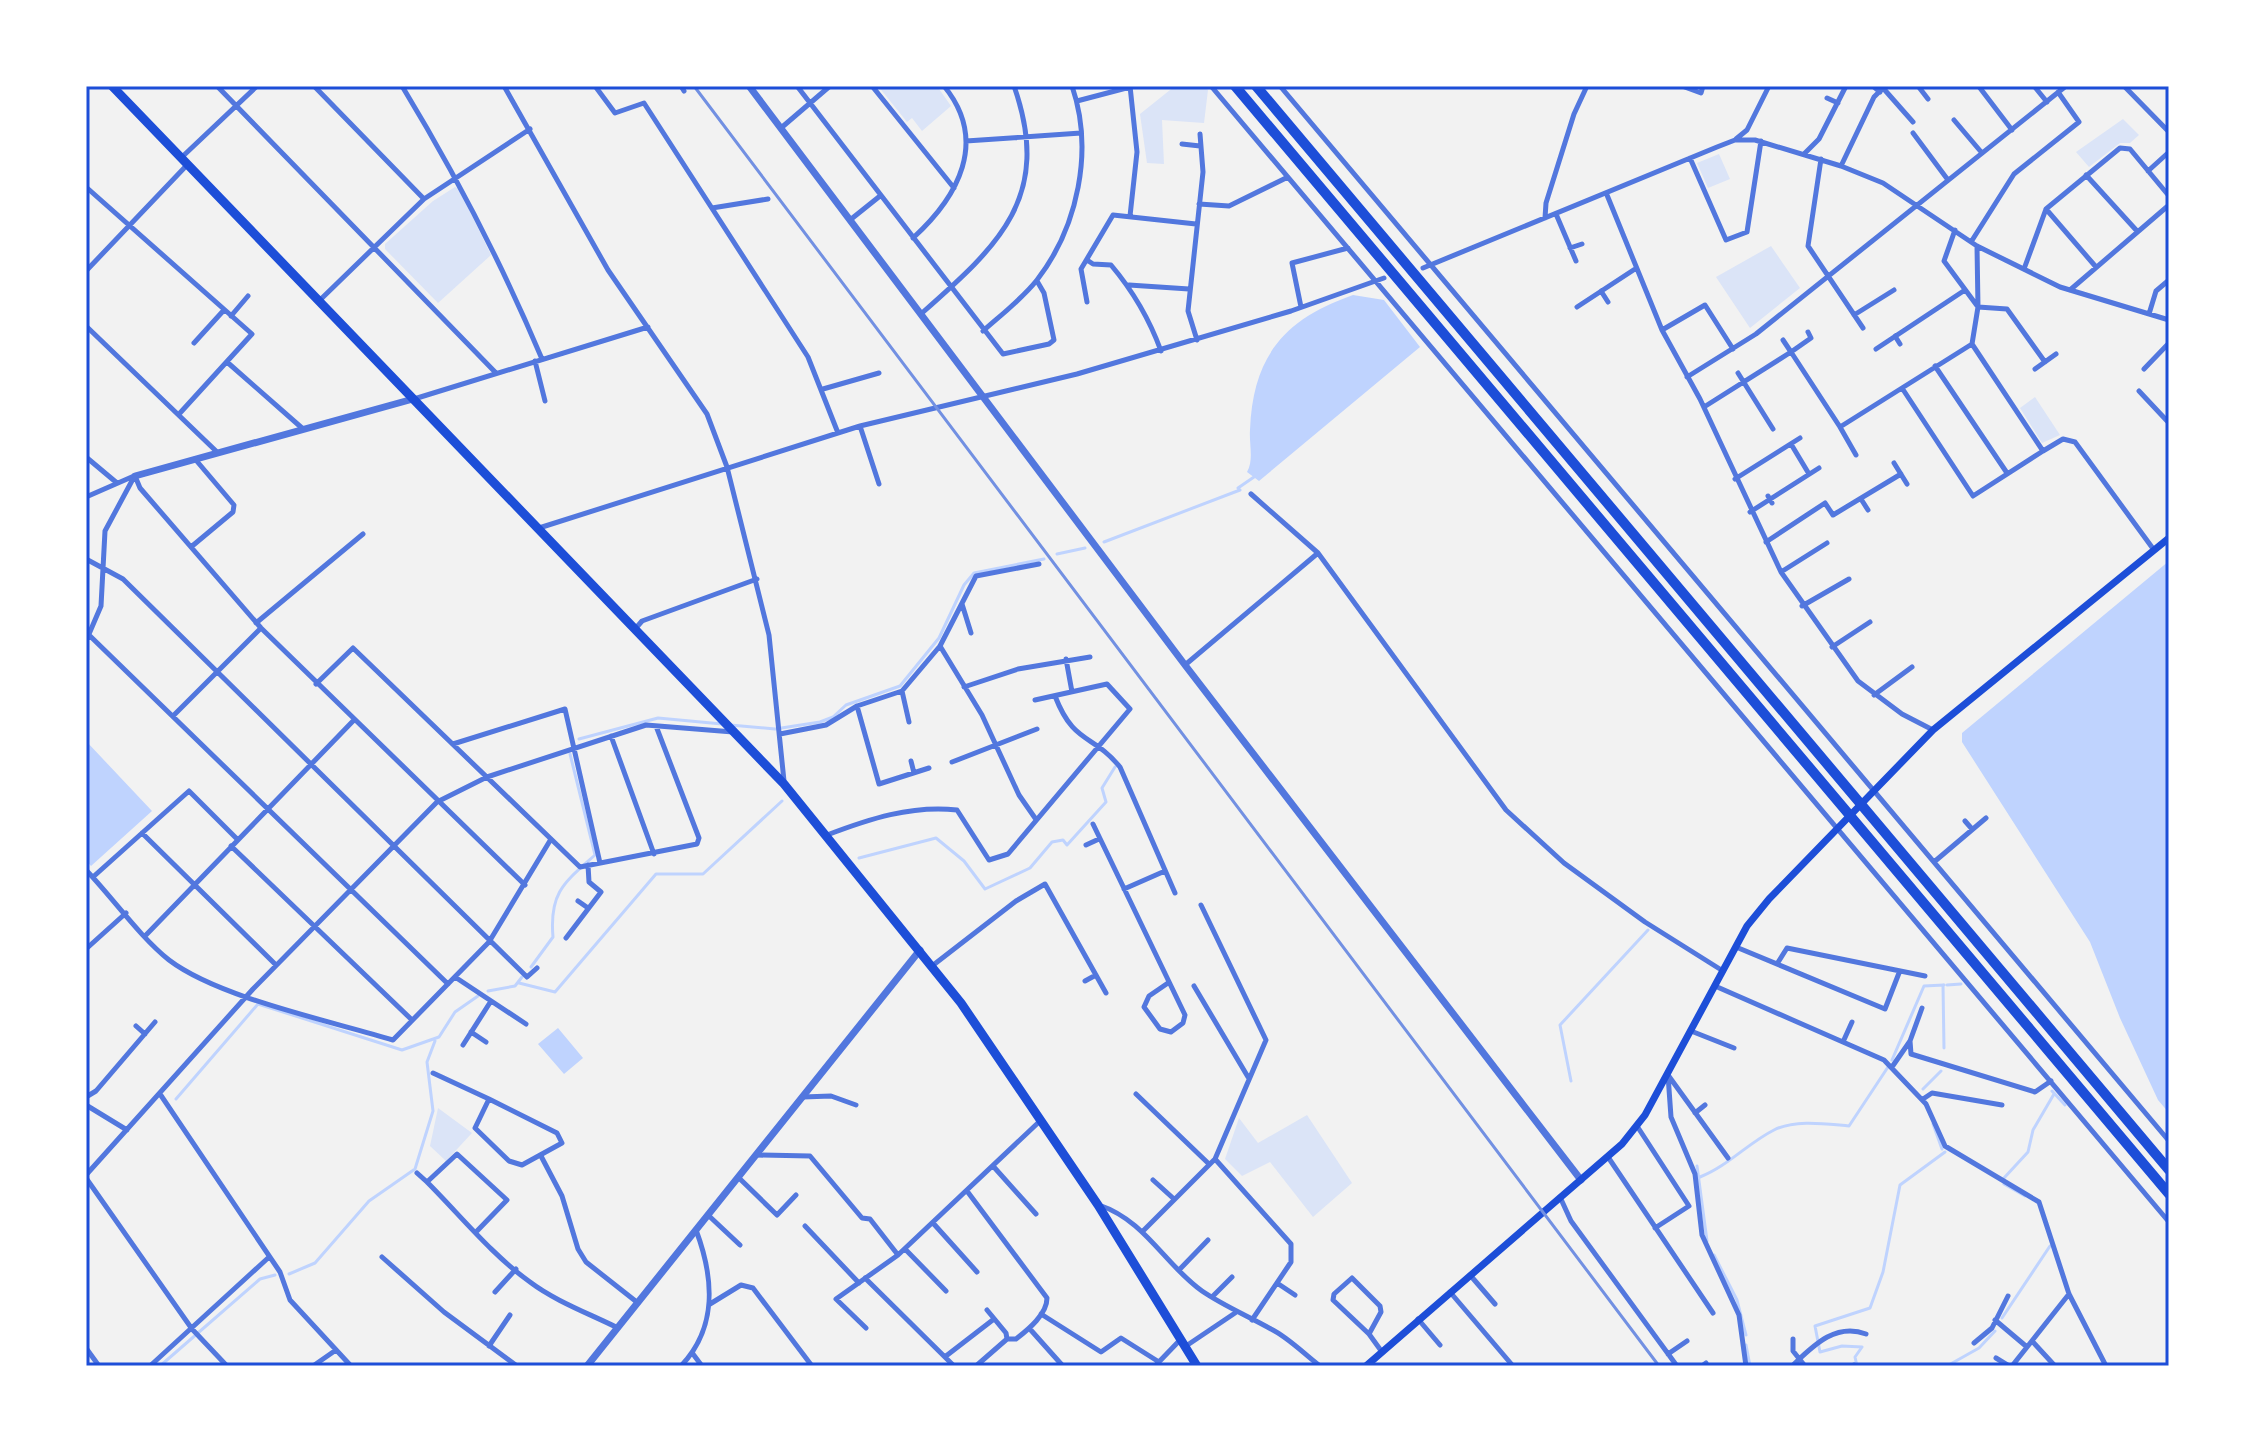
<svg xmlns="http://www.w3.org/2000/svg" width="2255" height="1452" font-family="Commissioner,sans-serif">
<rect width="100%" height="100%" fill="#f2f2f2"/>
<path fill="#dbe4f7" d="M878,86H937L951,106L922,131L912,118L907,122Z
M1175,86H1204L1208,90L1204,123L1162,120L1164,164L1147,163L1140,114Z
M2123,119L2139,135L2130,143H2120L2089,167L2076,152Z
M1719,154L1730,179L1708,188L1697,163Z
M455,187L459,189L491,255L438,303L385,249V244L433,201Z
M1771,246L1800,288L1750,328L1716,277Z
M2035,397L2060,435L2042,443L2020,408Z
M438,1108L472,1133L446,1161L430,1146Z
M1307,1115L1352,1183L1313,1217L1270,1162L1242,1176L1225,1159L1239,1118L1258,1143Z"/>
<path fill="#bfd3fe" d="M1353,295L1384,300L1420,347L1259,481L1247,472C1254,460 1249,444 1250,430C1253,355 1285,319 1353,295Z
M2169,561V1113L2158,1100L2120,1018L2090,942L1962,742V733Z
M86,741L152,811L91,866L86,860Z
M558,1028L583,1058L564,1074L538,1044Z"/>
<g fill="none" stroke-linecap="round" stroke-linejoin="round">
<path stroke="#bfd3fe" stroke-width="3" d="M1104,542L1240,490L1238,488L1254,477
M1057,554L1085,548
M730,725L775,729L820,722L833,717L846,705L900,686L939,638L964,585L974,573L1044,559
M579,739L658,718L722,724
M859,858L936,838L964,861L985,889L1030,868L1052,842L1063,840L1067,845L1106,802L1102,788L1115,767
M531,967L553,937C549,892 565,882 595,855L570,754
M519,983L555,992L656,874H703L782,801
M1943,985L1944,1048
M1947,985L1961,984
M488,991L515,986L522,977
M1892,1060L1924,986L1944,985
M1571,1081L1560,1025L1648,930
M1923,1089L1941,1071
M2052,1091L2065,1105
M176,1099L258,1004L402,1050L439,1037L455,1012L478,996
M1933,1124L1942,1149
M1697,1166L1707,1241
M1700,1177C1728,1166 1748,1143 1774,1130C1796,1119 1826,1124 1849,1126L1888,1067
M2004,1178L2028,1152L2033,1130L2054,1094
M2004,1184L2025,1196
M1714,1255L1737,1300L1746,1335
M289,1274L315,1263L369,1201L415,1169L433,1111L427,1062L435,1041
M2002,1318L2050,1246
M1746,1345L1750,1366
M160,1366L260,1279L275,1275
M1857,1366L1855,1357L1862,1347L1842,1346L1820,1352L1815,1326L1870,1308L1883,1272L1900,1185L1945,1152
M1947,1366L1979,1348L1995,1331"/>
<path stroke="#5277de" stroke-width="5" d="M217,86L496,373
M314,86L424,199
M402,86C456,175 502,264 542,359
M504,86L608,270L707,414L727,467L769,635L784,781
M595,86L615,113L644,103L808,357L838,433
M681,86L684,91
M797,86L1003,354L1049,344L1054,340L1044,293L1037,281
M872,86L954,188
M1130,86L1137,152L1130,216
M1211,86L2169,1222
M1280,86L2169,1141
M1682,86L1701,93L1703,86
M1873,86L1880,92
M1918,86L1928,99
M2034,86L2047,102
M2124,86L2169,132
M1883,88L1913,122
M1980,88L2012,130
M1827,98L1838,103
M1077,101L1134,86
M1954,120L1982,153
M781,128L830,86
M1913,133L1948,180
M1736,139L1747,130L1768,88
M966,141L1081,133
M1182,144L1200,146
M1805,153L1819,139L1846,86
M182,157L257,86
M1690,158L1726,240L1747,232L1761,141
M1821,159L1808,246L1863,328
M1841,166L1874,97L1885,86
M2148,171L2169,152
M2086,175L2137,231
M86,187L252,334L180,413
M1607,195L1662,330L1700,399L1781,572L1858,681L1902,714L1933,730
M1199,204L1229,206L1288,177
M712,208L768,199
M2046,209L2096,267
M1556,214L1576,261
M1545,218L1546,203L1574,114L1587,86
M850,220L880,196
M1955,230L1944,261L1978,307L2007,309L2045,362
M913,238C958,197 989,141 944,86
M1971,242L2014,174L2079,122L2058,92
M1570,248L1582,244
M1087,260L1093,264L1111,265C1133,291 1149,318 1161,351
M1423,268L1717,147L1735,140H1755L1841,166L1883,183L1977,246L2060,287L2169,320
M2024,269L2046,209L2120,148L2130,149L2169,196
M86,271L187,165
M1129,285L1189,289
M2070,290L2169,205
M1601,291L1608,302
M320,300L424,199L530,129
M1087,302L1081,269L1113,215L1196,224
M1301,307L1292,263L1348,248
M1577,307L1635,269
M922,313C999,245 1053,197 1014,86
M2149,314L2156,291L2169,280
M1854,315L1894,290
M231,316L248,296
M86,326L217,452
M1662,330L1705,305L1733,349
M983,331C1001,315 1022,299 1037,280C1078,227 1094,150 1072,86
M1895,336L1900,344
M1197,340L1188,311L1203,172L1200,134
M1783,340L1791,352L1811,338L1808,332
M194,343L224,310
M1972,344L1902,388L1973,496L2043,451L1972,344L1978,307L1977,246
M1876,349L1965,290
M535,361L545,401
M227,362L302,428
M1935,366L2007,473
M2035,369L2056,354
M2144,369L2169,343
M1738,373L1773,429
M1687,377L1756,334L2066,86
M823,389L879,373
M2139,391L2169,423
M414,399L648,327
M1704,407L1791,352L1840,427L1902,388
M860,426L879,484
M1840,427L1856,455
M1791,444L1809,474
M2043,451L2063,439L2075,442L2154,550
M86,457L117,483
M1894,463L1907,484
M135,476L140,488L261,628L525,885
M1735,479L1800,438
M1251,494L1318,553L1506,810L1564,863L1645,922L1723,971
M1768,496L1772,503
M86,497L134,476
M1861,499L1868,510
M1750,512L1819,468
M539,528L860,426L1077,374L1291,311L1384,278
M1766,542L1825,503L1833,515L1901,474
M191,547L233,512L234,505L195,459
M86,559L123,579L527,977L537,968
M1781,572L1827,543
M962,604L971,633
M1802,606L1849,579
M256,623L363,534
M636,628L642,621L757,579
M89,635L448,984
M86,641L101,606L105,531L134,477
M940,646L982,715L1019,795L1035,818
M1832,647L1870,622
M1066,659L1072,692
M1185,665L1318,553
M316,684L353,648L580,867L697,844L699,838L656,726
M964,687L1018,669L1090,657
M902,691L909,722
M1874,695L1912,667
M1055,696C1074,745 1092,733 1120,767L1175,893
M857,706L879,784L929,768
M173,716L261,628
M780,734L826,725L857,706L902,691L940,646L976,576L1039,564
M611,736L654,854
M453,744L565,709L600,863
M911,761L914,773
M952,762L1037,729
M1965,821L1972,829
M1093,824L1185,1015L1183,1023L1171,1032L1160,1029L1144,1007L1149,996L1168,983
M142,833L276,965
M827,835C869,819 911,805 957,810L989,860L1008,854L1130,709L1107,684L1035,700
M1086,845L1099,839
M231,846L412,1020
M1934,862L1986,818
M86,870C112,897 140,937 169,960C219,998 331,1021 393,1040L489,942L551,839
M93,877L189,791L237,839
M1124,889L1165,871
M578,901L588,908
M146,935L354,720
M566,938L601,892L589,882L588,865
M1736,947L1885,1009L1899,973
M86,949L126,913
M1777,964L1787,948L1925,976
M932,966L1016,901L1045,884L1106,993
M455,977L526,1024
M1085,981L1096,975
M1194,986L1248,1077
M1715,986L1884,1060L1926,1104L1945,1146L2039,1202L2069,1294L2106,1366
M136,1026L145,1034
M1691,1031L1734,1048
M471,1032L486,1042
M1910,1041L1911,1054L2035,1092L2051,1081
M1843,1042L1852,1022
M463,1045L491,1001
M1892,1067L1910,1041L1922,1008
M433,1073L489,1099
M160,1094L280,1272L290,1300L351,1366
M1136,1094L1209,1164
M86,1097L96,1091L155,1022
M803,1097L831,1096L856,1105
M489,1099L557,1133L562,1143L522,1165L509,1161L475,1128Z
M1923,1099L1932,1093L2002,1105
M86,1105L127,1130
M1695,1113L1705,1105
M1637,1126L1689,1206L1655,1228
M756,1155L810,1156L862,1218L870,1219L898,1255
M541,1156L562,1196L578,1249L586,1262L638,1303
M1608,1157L1713,1313
M1728,1158L1668,1075L1671,1117L1695,1174L1702,1235L1739,1315L1746,1366
M1215,1159L1291,1244V1262L1252,1320
M993,1166L1036,1214
M417,1173L427,1182
M86,1175L253,989L437,802L487,777L646,725L733,732
M738,1177L777,1215L796,1195
M86,1178L192,1329L227,1366
M1153,1180L1174,1199
M967,1191L1047,1298C1047,1314 1029,1329 1016,1339H1007L976,1366
M1560,1197L1571,1221L1677,1366
M1099,1205C1146,1221 1164,1264 1202,1291C1224,1306 1248,1316 1271,1329C1289,1338 1304,1354 1320,1366
M708,1215L740,1245
M933,1223L977,1272
M805,1226L859,1283
M1144,1230L1215,1159L1266,1040L1201,905
M477,1231L507,1200L457,1154L427,1182C460,1215 492,1255 530,1282C555,1301 590,1314 618,1328
M905,1249L946,1291
M382,1257L444,1312L517,1366
M1180,1269L1208,1240
M1470,1275L1495,1304
M865,1278L954,1366
M1277,1283L1295,1295
M495,1292L516,1269
M1450,1292L1513,1366
M1212,1297L1232,1277
M710,1304L741,1285L753,1288L812,1366
M987,1310L1006,1333L1007,1339
M1041,1314L1101,1352L1121,1338L1159,1362
M1418,1319L1440,1345
M1995,1320L2027,1347
M866,1328L836,1299L898,1255L1040,1121
M1029,1328L1062,1365
M1369,1334L1381,1312L1380,1306L1352,1278L1334,1294L1333,1300L1369,1334L1382,1352
M1793,1339V1351L1805,1366
M2032,1341L2055,1366
M1974,1343L1992,1328L2008,1296
M489,1346L510,1315
M1186,1346L1235,1313
M86,1348L99,1366
M693,1354L702,1366
M1668,1354L1687,1341
M946,1356L994,1319
M1996,1358L2009,1366
M1854,1365V1366
M150,1366L268,1258
M313,1366L336,1350
M681,1366C718,1327 714,1278 696,1230
M1155,1366L1180,1340
M1702,1366L1706,1363
M1792,1366C1812,1347 1835,1322 1866,1334
M2012,1366L2069,1294"/>
<path stroke="#5277de" stroke-width="7" d="M749,86L1185,665L1581,1180
M135,476L413,399
M587,1366L920,950"/>
<path stroke="#1d4ed8" stroke-width="7" d="M1366,1366L1622,1144L1645,1115L1747,926L1769,899L1933,730L2169,538"/>
<path stroke="#1d4ed8" stroke-width="9" d="M112,86L784,784L961,1003L1098,1205L1197,1366"/>
<path stroke="#1d4ed8" stroke-width="10" d="M1235,86L2169,1194
M1256,86L2169,1170"/>
<path stroke="#7290e2" stroke-width="3" d="M694,86L1659,1366"/>
</g>
<rect width="2255" height="1452" fill="none" stroke="#ffffff" stroke-width="176"/>
<rect x="88" y="88" width="2079" height="1276" fill="none" stroke="#1d4ed8" stroke-width="3"/>
</svg>
